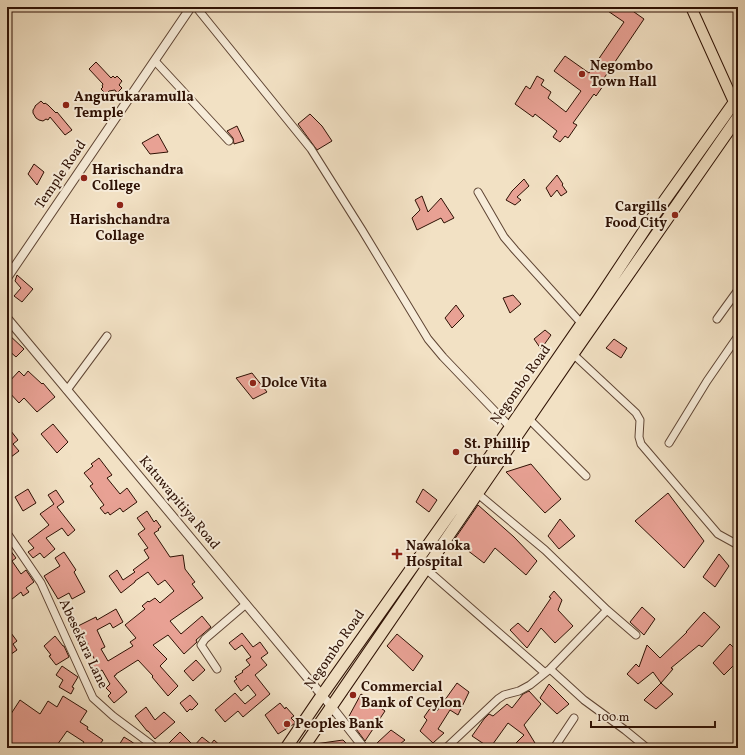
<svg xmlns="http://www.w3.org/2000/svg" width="745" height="755" font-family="Vollkorn,serif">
<rect width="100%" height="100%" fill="#f2e1c4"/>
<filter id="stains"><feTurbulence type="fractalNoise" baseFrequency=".005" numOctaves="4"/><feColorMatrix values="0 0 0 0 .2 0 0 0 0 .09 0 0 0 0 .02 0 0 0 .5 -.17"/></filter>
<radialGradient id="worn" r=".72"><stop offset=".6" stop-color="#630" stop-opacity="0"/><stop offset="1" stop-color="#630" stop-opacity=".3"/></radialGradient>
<path fill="#e8a194" stroke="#2e1104" d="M602,7H627L644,19L600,84L603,86L596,96L594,94L573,123L577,125L568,138L565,136L560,142L553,137L557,131L535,114L533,117L515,104L526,86L530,89L537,76L544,80L541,85L551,92L548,98L566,112L581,91L554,71L565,56L589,73L624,22Z
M96,62L111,78L113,76L115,78L117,76L122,81L119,85L122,88L117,93L115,90L109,91L106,94L101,89L103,87L102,86L103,84L89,69Z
M41,101L44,104L45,103L48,105L56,113L57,112L72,130L65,135L50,117L48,120L46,119L43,121L39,120L36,118L33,113V110L35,107V106Z
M310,114L322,126L332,141L317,150L298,124Z
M237,126L244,141L234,144L233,138L227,131Z
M158,134L168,152L150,154L142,143Z
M34,164L44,172L37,185L28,174Z
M557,175L563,184L562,185L567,192L561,196L557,190L551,197L546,188Z
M524,179L529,186L517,197L521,200L515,205L506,200L512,191Z
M422,196L428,212L441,198L454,218L444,223L441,218L417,230L412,218L420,210L415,200Z
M17,275L33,289L22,302L14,296L21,288L15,281Z
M513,295L521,304L510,313L503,298Z
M456,305L464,316L452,328L445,318Z
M545,330L551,335L541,349L534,339Z
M7,333L24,349L16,357L7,349Z
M614,339L627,348L621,358L606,348Z
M19,371L24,376L28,371L42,384L43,383L55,397L37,412L24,398L19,403L7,390V384Z
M252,373L267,392L253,399L236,378Z
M53,424L68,442L57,453L41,434Z
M7,426L18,440L13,444L19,451L7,460Z
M99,458L112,475L107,478L120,494L127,488L137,502L123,512L120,508L110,515L108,512L105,514L100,508L104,505L90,486L93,484L84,473L93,466L91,464Z
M531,464L561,499L545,513L506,472Z
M28,489L36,503L23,511L15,497Z
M423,489L437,500L429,512L416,502Z
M56,490L64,502L57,507L75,530L68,536L62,528L46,538L55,549L44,558L40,553L33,558L28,552L34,548L28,541L49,525L40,514L54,504L48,495Z
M668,493L704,541L684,568L635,521Z
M478,505L514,537L537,561L526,575L495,548L484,563L454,540Z
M147,511L154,522L156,520L161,527L158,529L159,530L154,533L170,557L183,555L185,569L195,582L192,584L203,598L170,621L181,634L202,616L211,627L196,640L197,642L184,654L168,635L153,645L167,659L160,666L178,686L168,696L152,677L153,676L138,660L116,674V675L114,676L127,692L114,703L108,696L111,693L106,688L110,684L102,670L96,673L91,665L96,662L87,645L88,644L78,626L96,617L97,620L116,609L123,622L113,628L110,623L97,630L105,647L101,649L108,661L133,646L130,642L136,638L125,625L145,609L142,606L148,601L149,602L155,598L160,603L174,591L165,580L158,585L148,572L135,581V582L121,593L109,576L117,570L123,580L135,572L133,570L149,558L144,550L148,548L138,534L145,529L137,518Z
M560,519L575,536L559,549L548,536Z
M7,546L16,558L12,561L21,574L26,570L34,582L26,588L29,592L23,596L21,592L7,603Z
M64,552L76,570L74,572L85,592L72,599L69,593L58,599L44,576L60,566L55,558Z
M719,554L729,566L715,587L703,577Z
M554,591L562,600L558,610L573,626L555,643L541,628L527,648L510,630L518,623L528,632L551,598L549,597Z
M642,607L655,619L644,635L630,622Z
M704,612L720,627L702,647L699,645L671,668L673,669L661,683L653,672L638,684L627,674L636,664L639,667L647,645L660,658L687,632H686Z
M11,633L17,641L13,644L17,650L7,657V636Z
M242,633L253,647L260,642L268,653L261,658L267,665L255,675L270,694L243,717L238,711L225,722L215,710L235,693L245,704L256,695L248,685L241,691L234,681L237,679L235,677L243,672L242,671L250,665L246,660L251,657L242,645L235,650L229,643Z
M397,634L423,656L413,671L387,646Z
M55,636L63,646H64L69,657L56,665L49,656L51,655L44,646Z
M730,644L738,652V661L724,675L713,663Z
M196,660L205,670L193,681L184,671Z
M62,666L78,677L72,687L74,688L71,694L59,687L63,680L56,675Z
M457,683L469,692L458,715L450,710L438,729L444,733L433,743L420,731L427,720L424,717L431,707L437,711Z
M661,683L673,694L656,709L644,700Z
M549,684L569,704L557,714L540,698Z
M529,691L541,704L524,725L538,748H519L515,744L524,735L508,723L490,748L472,736L484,719L489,714L493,716L507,704L512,708L523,694Z
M361,694L385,711L365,741L348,718Z
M190,695L198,704L192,710L190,709L187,712L180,703Z
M63,696L87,711L80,722L88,727L87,729L103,740L97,748H80L84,742L67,731L55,748H7V720L20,700L40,714L48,701L57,707Z
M280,703L285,709L286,707L294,716L291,718L295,722L294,724L278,734L265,715Z
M146,707L155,720L164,712L175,722L155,739L148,731H147L135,716Z
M391,730L405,740L395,748H381L377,743Z
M180,732L194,746L202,737L211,744L214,740L223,748H179L176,745L174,747L169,743Z
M124,737L132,742L140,748H123L119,745Z
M343,740L351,748H316L315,744Z"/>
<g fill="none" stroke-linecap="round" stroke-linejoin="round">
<defs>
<path id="minor" d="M196,7L311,149L362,230L428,339L443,357L512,429
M155,61L229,141
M478,192L504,237L515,250L582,324
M717,319L738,290
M573,354L636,413L640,420L639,437L641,444L718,534L738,545
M67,390L107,336
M529,419L586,476
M669,443L707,381L738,336
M478,494L545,550L607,610L636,635
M7,533L41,583L93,698L113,716L156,748
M426,569L545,673
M217,669L201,645L205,639L246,604
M550,669L584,700L625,730L647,748
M446,748L498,699L504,695L519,691L530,685L550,669L607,610
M554,748L574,718"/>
<path id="tertiary" d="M7,278L191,7
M7,318L331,706L364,748"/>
<path id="primary" d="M691,7L738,111"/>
<path id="trunk" d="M286,748L322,695L469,487L598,300L655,214L738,97
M303,748L573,354L738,117"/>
</defs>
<use href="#minor" stroke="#5f4534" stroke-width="9"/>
<use href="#tertiary" stroke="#5f4534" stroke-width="10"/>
<use href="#primary" stroke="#2e1104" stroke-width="12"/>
<use href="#trunk" stroke="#2e1104" stroke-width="13"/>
<use href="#minor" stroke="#f7ecd9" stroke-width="7"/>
<use href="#tertiary" stroke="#f7ecd9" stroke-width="8"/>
<use href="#primary" stroke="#f2e1c4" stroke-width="10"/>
<use href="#trunk" stroke="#f2e1c4" stroke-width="11"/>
</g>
<g fill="#8f2418" stroke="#f7ecd9" stroke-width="1.5">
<circle cx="582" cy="74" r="4"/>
<circle cx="66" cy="105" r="4"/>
<circle cx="84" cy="178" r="4"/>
<circle cx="120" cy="205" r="4"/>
<circle cx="675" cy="215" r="4"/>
<circle cx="253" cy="383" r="4"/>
<circle cx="456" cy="452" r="4"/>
<path d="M395 548h4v4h4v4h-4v4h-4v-4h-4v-4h4z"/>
<circle cx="353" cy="695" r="4"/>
<circle cx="287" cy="724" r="4"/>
</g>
<g text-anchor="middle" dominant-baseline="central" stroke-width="4" stroke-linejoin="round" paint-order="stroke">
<g font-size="14" font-weight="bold" fill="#2e1104" stroke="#f7ecd9" text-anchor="start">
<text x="590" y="66">Negombo<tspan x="590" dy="16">Town Hall</tspan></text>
<text x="74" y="97">Angurukaramulla<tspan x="74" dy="16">Temple</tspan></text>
<text x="92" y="170">Harischandra<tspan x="92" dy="16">College</tspan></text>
<text x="667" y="207" text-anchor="end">Cargills<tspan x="667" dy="16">Food City</tspan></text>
<text x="120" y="220" text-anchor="middle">Harishchandra<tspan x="120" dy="16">Collage</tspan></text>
<text x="261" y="383">Dolce Vita</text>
<text x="464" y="444">St. Phillip<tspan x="464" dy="16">Church</tspan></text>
<text x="406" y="546">Nawaloka<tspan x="406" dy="16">Hospital</tspan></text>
<text x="361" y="687">Commercial<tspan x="361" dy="16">Bank of Ceylon</tspan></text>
<text x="295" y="724">Peoples Bank</text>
</g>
<g font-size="14" fill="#2e1104" stroke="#f7ecd9">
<text transform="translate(61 175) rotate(-56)">Temple Road</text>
<text transform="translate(521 385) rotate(-55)">Negombo Road</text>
<text transform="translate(179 503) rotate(50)">Katuwapitiya Road</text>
<text transform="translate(83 644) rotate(65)">Abesekara Lane</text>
<text transform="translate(335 650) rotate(-55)">Negombo Road</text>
</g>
</g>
<rect width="745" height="755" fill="none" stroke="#f2e1c4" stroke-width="24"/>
<rect x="8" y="8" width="729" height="739" fill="none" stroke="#2e1104" stroke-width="2"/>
<rect x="12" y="12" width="721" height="731" fill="none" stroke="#2e1104"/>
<path d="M591 721v6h124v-6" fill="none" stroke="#2e1104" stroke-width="2"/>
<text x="597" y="721" font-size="12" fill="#2e1104" stroke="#f7ecd9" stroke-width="3" paint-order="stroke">100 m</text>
<rect width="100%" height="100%" filter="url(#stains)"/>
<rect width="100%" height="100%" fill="url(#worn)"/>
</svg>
